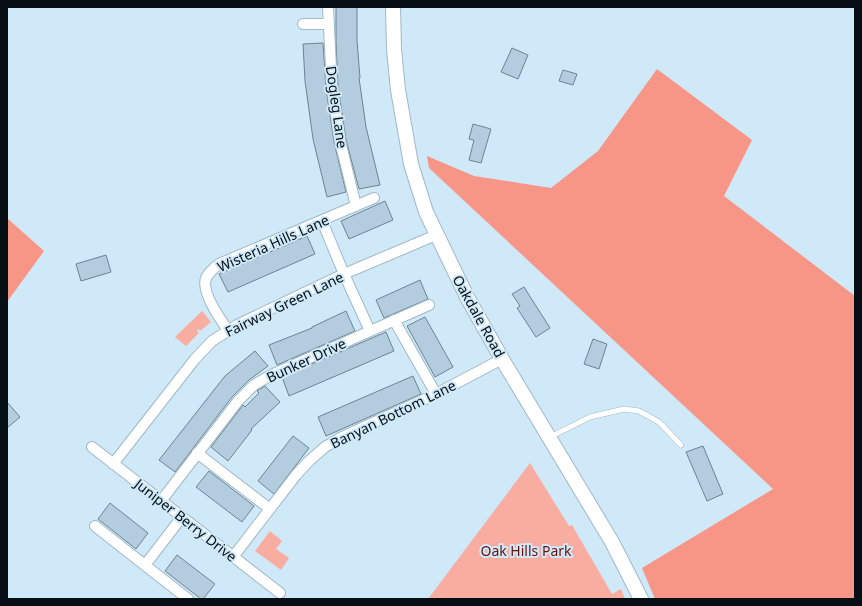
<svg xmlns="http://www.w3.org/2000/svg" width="862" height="606" font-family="'Noto Sans',sans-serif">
<rect width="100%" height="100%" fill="#cfe9f9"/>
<path fill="#f9ada1" d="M202,311L211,322L200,331L198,329L197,331L199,333L186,346L175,337Z
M530,463L569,526L572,525L612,594L621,589L625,599H425H428Z
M270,531L282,541L276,549L289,558L281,570L255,551Z"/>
<path fill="#f79587" d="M657,69L752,140L724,196L855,296V599H655L642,568L773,489L429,168L427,156L474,176L551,188L598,151Z
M7,218L44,251L7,302Z"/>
<path fill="#b4cdde" stroke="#6c8392" d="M336,7H357V40L360,78H359L366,127L380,185L359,189L346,140L338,87L336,42Z
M323,43L326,89L334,142L346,192L327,197L313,139L305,81L303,44Z
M512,48L528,55L518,79L501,72Z
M563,70L577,74L573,85L559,81Z
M473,124L491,129L481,163L469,160L474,140L469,139Z
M385,201L393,220L349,239L341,221Z
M307,236L315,254L228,292L219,274Z
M106,255L111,272L81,281L76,264Z
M420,280L428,299L384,318L376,300Z
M524,287L550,328L536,337L517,308L520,306L512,294Z
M346,311L355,331L277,365L269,345L312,328V327Z
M425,317L453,367L435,377L407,326Z
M386,332L394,351L289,396L282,377Z
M593,339L607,344L599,369L584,364Z
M255,351L268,366L249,380L232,397L175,472L159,460L225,376Z
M413,376L421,394L326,436L318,417Z
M265,386L280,402L251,429L252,430L228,461L211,447L243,405L245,407L259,393L257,391Z
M7,402L20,417L7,428Z
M293,436L309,448L274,494L258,481Z
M703,446L723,494L707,501L686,452Z
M209,471L254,506L242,522L196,487Z
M110,503L148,533L136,549L98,519Z
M177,555L215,584L203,599H201L165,571Z"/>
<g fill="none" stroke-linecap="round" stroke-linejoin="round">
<defs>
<path id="lane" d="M550,437L590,417L624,409L639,411L659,422L681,445"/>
<path id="street" d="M328,7L332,88L340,141L356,206
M303,24H328
M322,221L344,274L370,331
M394,320L436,394
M228,330C220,319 201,292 206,278C209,272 214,268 219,264L374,198
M92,447L280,593
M197,453L270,509
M113,464L195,359L212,341L237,325L344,274L436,235
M161,501L238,401L254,385L271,375L429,305
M95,526L188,599
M233,557L296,475L309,461L325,447L340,438L436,394L502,359
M145,565L182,517"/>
<path id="secondary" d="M393,7L394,49L398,90L411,164L426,212L467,297L502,359L612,542L641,599"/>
</defs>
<use href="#lane" stroke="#a0b8c8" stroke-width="6"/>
<use href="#street" stroke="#a0b8c8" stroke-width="12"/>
<use href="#secondary" stroke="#a0b8c8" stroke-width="16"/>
<use href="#lane" stroke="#fff" stroke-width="5"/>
<use href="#street" stroke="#fff" stroke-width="10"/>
<use href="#secondary" stroke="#fff" stroke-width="14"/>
</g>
<g text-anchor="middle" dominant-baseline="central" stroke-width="4" stroke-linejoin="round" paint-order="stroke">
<g font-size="14" fill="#060f14" stroke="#cfe9f9">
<text transform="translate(337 107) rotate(82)">Dogleg Lane</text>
<text transform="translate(273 243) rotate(-24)">Wisteria Hills Lane</text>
<text transform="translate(284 304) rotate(-26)">Fairway Green Lane</text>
<text transform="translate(479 316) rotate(61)">Oakdale Road</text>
<text transform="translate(306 360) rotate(-25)">Bunker Drive</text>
<text transform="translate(393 414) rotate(-26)">Banyan Bottom Lane</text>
<text transform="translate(186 520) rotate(38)">Juniper Berry Drive</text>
</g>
<g font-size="14" fill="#67100c" stroke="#cfe9f9">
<text x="526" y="550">Oak Hills Park</text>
</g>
</g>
<rect width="862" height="606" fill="none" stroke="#060f14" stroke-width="16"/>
</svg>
